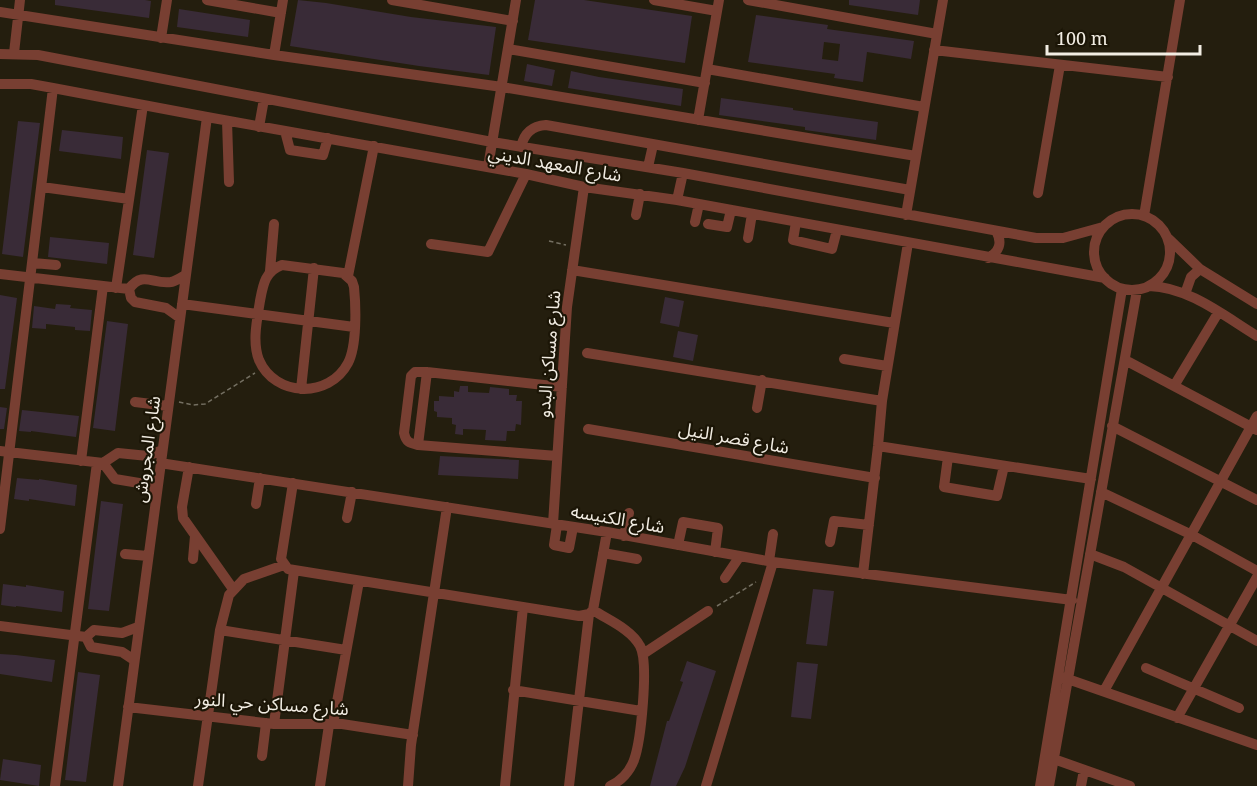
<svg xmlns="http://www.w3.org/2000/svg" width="1257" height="786" font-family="'Noto Serif','Noto Sans Arabic',serif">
<rect width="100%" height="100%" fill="#241e0e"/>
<path fill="#392b37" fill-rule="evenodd" d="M55,0H145L151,1L149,18L55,5Z
M298,0L326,3L411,17L496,27L489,75L419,66L290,46Z
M535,0H584L692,16L685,63L528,40Z
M849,0H920L918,15L849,5Z
M179,9L250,20L248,37L177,27Z
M756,15L828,25L827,29L914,41L911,59L867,52L863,82L834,78L835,74L748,62ZM824,42L840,44L838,61L822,59Z
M527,64L555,70L552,86L524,81Z
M571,71L599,77L683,89L681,106L568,88Z
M721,98L793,108V110L878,122L876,140L805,130V127L719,115Z
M18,121L40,123L23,257L2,254Z
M62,130L123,137L121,159L59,151Z
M147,150L169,153L154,258L133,255Z
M50,237L109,243L107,264L48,257Z
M0,295L17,298L5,389H0Z
M665,297L684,301L679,327L660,323Z
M56,304L71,305L70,308L92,310L90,331L75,330V327L46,324V329L32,328L34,306L55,309Z
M107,321L128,324L115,431L93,428Z
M678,331L698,335L693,361L673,357Z
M460,386H468V392L489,393L490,387L509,389V395H517L516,401H522L521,425L516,424L515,431H507L506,441L485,440L486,430L463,429V435L455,434L456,425L452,424V418L437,417V412L434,411V401H439V396L454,397V391L459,392Z
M0,407L7,408L4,429H0Z
M22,410L79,416L76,437L31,431V432L19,431Z
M440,456L519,460L518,479L438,475Z
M17,478L39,480V479L77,485L75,506L29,499V501L14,499Z
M101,501L123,504L109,611L88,609Z
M3,584L26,587V585L64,591L62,612L16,606V607L1,605Z
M813,589L834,591L827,646L806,644Z
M0,654L16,655L55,660L52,682L0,674Z
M687,661L716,671L685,767L676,786H650L667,721H669L683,682L680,681Z
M797,662L818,664L811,719L791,717Z
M78,672L100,675L86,782L65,780Z
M3,759L41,765L39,786L0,780Z"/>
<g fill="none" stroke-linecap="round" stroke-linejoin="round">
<path stroke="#746f61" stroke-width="1.5" stroke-dasharray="4.5 3" stroke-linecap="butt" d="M549,241L566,245
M179,402L193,405L205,404L255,373
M717,606L756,582"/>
<path stroke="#783f32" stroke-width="10" d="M207,0L281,13
M392,0L513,21
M654,0L717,11
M748,0L937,34
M0,12L274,55L502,87L916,156
M161,38L167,0
M508,49L705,83
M934,50L1168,77
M14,53L20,0
M0,54L38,55L492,142L683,173L1036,238H1063L1103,227
M274,55L283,0
M707,69L924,107
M0,84H31L53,88L207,117L526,174L584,187L677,200L1105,278
M698,120L719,0
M227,121L229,182
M259,127L264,99
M285,131L290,150L323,155L328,138
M521,147C524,133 532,126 546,125L910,190
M488,167L516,0
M648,167L653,145
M42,187L129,199
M1038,193L1060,65
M677,200L683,173
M1094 252a38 38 0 1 1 76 0a38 38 0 1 1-76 0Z
M636,215L640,194
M906,215L943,0
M1144,216L1180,0
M695,222L699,204
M796,222L793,240L832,249L837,230
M708,224L727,227L731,210
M748,238L752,214
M1169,239L1200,269L1257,304
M431,244L488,252L526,174
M988,258C999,252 1003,243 996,231
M33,263L56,265
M282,265L343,273L352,281L354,287C356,307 357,346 348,363C329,399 275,397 259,360C252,342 257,320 260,301C263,285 265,271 282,265Z
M572,270L894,323
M270,271L274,224
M0,274L129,289
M348,276L374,146
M1149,286C1189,287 1224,316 1257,336
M116,288L143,105
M129,289L131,298L135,302L166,308L180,318
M129,289C143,270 153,285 171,282C176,281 181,277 186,275
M1185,294L1191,277L1200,269
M182,304L354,327
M587,353L882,401
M844,359L887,366
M1125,360L1257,430
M1174,386L1218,313
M301,389L314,268
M135,402L168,406
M757,408L762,380
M1112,426L1257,500
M588,429L875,478
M418,445L427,372
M878,446L1091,479
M0,451L103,463L118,453L148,456L162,450
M557,456L418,445C409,443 406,442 404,433L411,376L415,372H427L562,387
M948,457L944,487L997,496L1004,466
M81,461L103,286
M103,463L115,479L145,484L156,492
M160,463L607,532L773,562L1072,600
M189,467L182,507L183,518L233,589
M293,483L282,553L281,559L288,569L579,616L589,614L593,610L607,532
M1101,492L1192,535L1257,571
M256,504L260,478
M347,518L352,492
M553,524L567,307L584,187
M557,525L554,545L569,548L573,527
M0,529L53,88
M624,536L629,513
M830,542L834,521L869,525
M678,545L683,522L718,528L715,552
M603,553L637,559
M125,554L148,556
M1090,554L1124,567L1257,641
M193,559L195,536
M769,561L773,534
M863,574L878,446L882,401L908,243
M725,578L740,556
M593,610C608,620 631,629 640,646C649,662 641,741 634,760C630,771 621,781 610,786
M0,626L86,637
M220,630L346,650
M86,637L91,647L122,652L134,660
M86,637L94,630L122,633L138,627
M643,654L708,611
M1146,668L1239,708
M1062,677L1257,745
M513,690L641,711
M1104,691L1257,416
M128,707L274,724H342L413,735
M1177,718L1257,577
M274,724L294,571
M333,724L359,581
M262,756L266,723
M1048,757L1130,786
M55,786L97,463
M118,786L207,117
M198,786L220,630L229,595L244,579L284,565
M320,786L329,725
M408,786L411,745L447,507
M505,786L523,607
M569,786L589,614
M706,786L773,562
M1040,786L1122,289
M1049,786L1137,290
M1081,786L1084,770"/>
</g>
<g text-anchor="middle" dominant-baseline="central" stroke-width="4.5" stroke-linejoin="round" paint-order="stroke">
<g font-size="18" fill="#f2ede3" stroke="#1b1506">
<text transform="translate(555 163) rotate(10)">شارع المعهد الديني</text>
<text transform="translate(548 354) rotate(-85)">شارع مساكن البدو</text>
<text transform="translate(734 437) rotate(10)">شارع قصر النيل</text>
<text transform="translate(146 449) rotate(-82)">شارع المجروش</text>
<text transform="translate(618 518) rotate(10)">شارع الكنيسه</text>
<text transform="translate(272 703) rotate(4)">شارع مساكن حي النور</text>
</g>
</g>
<path d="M1047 45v9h153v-9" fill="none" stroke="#f2ede3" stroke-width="3"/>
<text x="1056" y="45" font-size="18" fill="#f2ede3" stroke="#1b1506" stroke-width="4.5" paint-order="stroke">100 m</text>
</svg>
